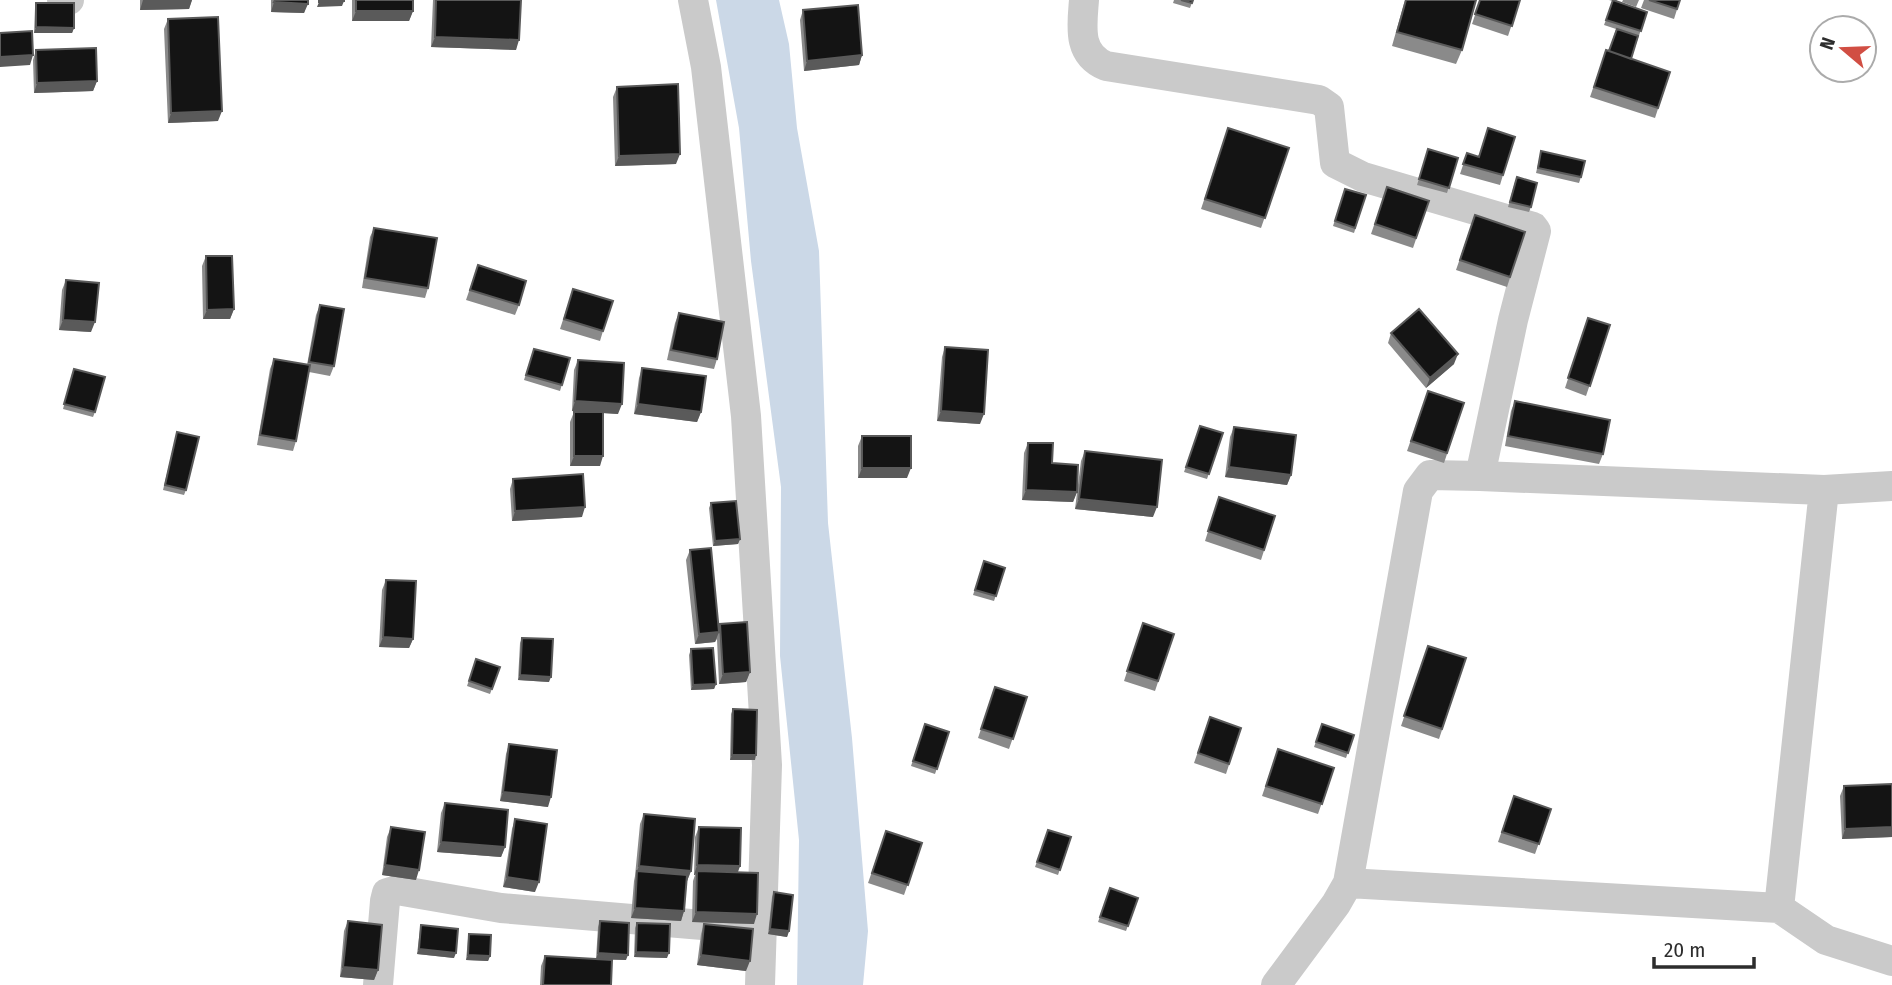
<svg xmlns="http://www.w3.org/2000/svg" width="1892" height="985" font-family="'Fira Sans Condensed',sans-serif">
<rect width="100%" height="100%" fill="#fff"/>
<path fill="#cbd8e7" d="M716,0H779L789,44L797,128L819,251L828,523L852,738L868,931L863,985H797L799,840L780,656L781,487L751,261L739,128Z"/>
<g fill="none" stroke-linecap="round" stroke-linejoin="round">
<path stroke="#cacaca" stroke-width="30" d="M62,0H69
M693,0L706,67L746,416L767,765L760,985
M1084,0C1082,26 1077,54 1106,66L1319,100L1329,107L1335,163L1363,177L1533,227L1536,231L1513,320L1480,476L1824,490L1892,486
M1348,883L1779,908L1824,490
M1779,908L1826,940L1892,961
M378,985L385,901L387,893L397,890L501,908L762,930
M1276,985L1336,904L1348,883L1418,491L1430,475L1480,476"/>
</g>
<path fill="#8a8a8a" d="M140,0H192L189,9L140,10Z
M271,0H308L304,13L271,12Z
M352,0H413V11L409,21H352Z
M433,0H521L516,50L431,47Z
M1174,0H1193L1190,8L1173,3Z
M1405,0H1476L1462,50L1456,64L1392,46Z
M1480,0H1520L1508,36L1472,24Z
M1609,0H1617L1616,1L1647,12L1631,59L1670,72L1655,118L1590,97L1606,50L1609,51L1616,29L1604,25L1613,1Z
M1623,0H1639L1636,7L1622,2Z
M1644,0H1680L1674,19L1641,8Z
M36,3L74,28L72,33H34L35,8Z
M803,10L862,55L859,65L804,71L800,20Z
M168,19L218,121L168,123L164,29Z
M36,50L97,81L93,91L34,93L33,60Z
M617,87L676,164L615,166L613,97Z
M1228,128L1289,148L1261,228L1201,209Z
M1428,149L1458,158L1447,193L1417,185Z
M1541,151L1581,177L1579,183L1536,173Z
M1467,153L1503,175L1500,185L1460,174Z
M1515,182L1531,207L1529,212L1508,207Z
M1387,187L1429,201L1413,248L1371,234Z
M1345,189L1366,195L1354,233L1333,226Z
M1475,215L1525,232L1507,287L1456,270Z
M374,228L428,288L425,298L362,288L370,237Z
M206,256L234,309L230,319H203L202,266Z
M478,265L519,305L515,315L466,300Z
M66,280L91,332L59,330L62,290Z
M573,289L603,331L600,341L560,329Z
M320,305L334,366L330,376L309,372L296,441L293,451L257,445L270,369L274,359L307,365L316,315Z
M679,313L717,359L714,369L667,360L675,323Z
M1588,318L1610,325L1586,396L1565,388Z
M1391,333L1454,364L1426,388L1388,343Z
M945,347L980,424L937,421L942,357Z
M534,349L570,358L560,391L524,380Z
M578,360L618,414L603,413L600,466H570V422L574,412H584L572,411L574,370Z
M642,368L701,412L697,422L634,414L639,378Z
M72,374L95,412L93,417L63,409Z
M1428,391L1464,403L1444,463L1407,451Z
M1515,401L1603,454L1599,464L1505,446L1511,411Z
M1200,426L1223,433L1207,479L1184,472Z
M1234,427L1291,475L1287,485L1225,477L1230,437Z
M177,432L186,490L184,495L163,490Z
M862,436L907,478H858V446Z
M1028,443L1052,463L1077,492L1073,502L1022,500L1024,453Z
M1085,451L1153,517L1075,509L1081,461Z
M513,479L582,517L512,521L510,489Z
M1219,497L1275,516L1261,560L1205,541Z
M711,503L740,539L738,544L713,546L709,508Z
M690,550L719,628L720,624L750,672L746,682L719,684L717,639L715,642L695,644L686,560Z
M984,561L1005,568L994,601L973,595Z
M386,580L413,639L409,648L379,647L382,590Z
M1143,623L1174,634L1155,691L1124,681Z
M522,638L549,682L518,680L520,643Z
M1428,646L1466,658L1439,739L1401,726Z
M691,649L716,684L714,689L691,690L689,655Z
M476,659L500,667L490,694L467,686Z
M995,687L1027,697L1009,749L978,738Z
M733,709L755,760H730L731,714Z
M1210,717L1241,728L1226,774L1194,763Z
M925,724L949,732L935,774L911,766Z
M1322,724L1354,735L1346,758L1314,747Z
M509,744L548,807L500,801L506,754Z
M1278,749L1334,768L1318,814L1262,796Z
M1892,784V837L1842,839L1840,796L1844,786Z
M1514,796L1551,809L1535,854L1498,842Z
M445,803L505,847L501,857L437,852L441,813Z
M644,814L691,871L687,881L684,911L681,921L631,918L634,881L635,876L640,824Z
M515,819L535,892L503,887L512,829Z
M391,827L416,880L382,875L387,837Z
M699,827L740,866L738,872L754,924L692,922L693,881L695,875H694L695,837Z
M1048,830L1071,837L1058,875L1035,867Z
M886,831L922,843L904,895L868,883Z
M1110,888L1138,898L1126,931L1098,922Z
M774,892L789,931L787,937L768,934L772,897Z
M348,921L378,970L374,980L340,977L344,931Z
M600,921L626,960L596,959L598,927Z
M637,923L667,958L634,957L635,928Z
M704,924L746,971L697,965L701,934Z
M421,925L454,958L417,954L420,930Z
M469,934L490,956L488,961L466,960L468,939Z
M545,956L611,985H540L541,966Z"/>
<path fill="#5a5a5a" d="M143,0H192L189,9L140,10Z
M344,1L342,6L317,7L319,2Z
M274,2L308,4L304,13L271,12Z
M356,11H413L409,21H352Z
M36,27L74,28L72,33H34Z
M435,37L519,40L516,50L431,47Z
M33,55L30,65L0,67V57Z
M862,55L859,65L804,71L807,61Z
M97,81L93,91L34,93L37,83Z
M222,111L218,121L168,123L171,113Z
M680,154L676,164L615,166L619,156Z
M234,309L230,319H203L207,310Z
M63,320L95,322L91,332L59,330Z
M1458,354L1454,364L1426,388L1430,378Z
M575,401L622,404L618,414L572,411Z
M638,404L701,412L697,422L634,414Z
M941,411L984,414L980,424L937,421Z
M574,456H603L600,466H570Z
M1229,467L1291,475L1287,485L1225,477Z
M862,468H911L907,478H858Z
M1026,490L1077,492L1073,502L1022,500Z
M1079,499L1157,507L1153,517L1075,509Z
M585,507L582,517L512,521L515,511Z
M740,539L738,544L713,546L715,541Z
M719,632L715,642L695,644L699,634Z
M383,637L413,639L409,648L379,647Z
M750,672L746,682L719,684L723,674Z
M520,675L551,677L549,682L518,680Z
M716,684L714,689L691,690L693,685Z
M732,755H756L755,760H730Z
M503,792L551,797L548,807L500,801Z
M1892,827V837L1842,839L1845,829Z
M441,842L505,847L501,857L437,852Z
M385,865L419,870L416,880L382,875Z
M697,865L740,866L736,876L697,871L695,875H694Z
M639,866L691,871L687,881L637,871L635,876Z
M507,877L539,882L535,892L503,887Z
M635,908L684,911L681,921L631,918Z
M696,912L757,914L754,924L692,922Z
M770,929L789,931L787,937L768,934Z
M419,949L456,953L454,958L417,954Z
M636,952L669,953L667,958L634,957Z
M598,953L628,955L626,960L596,959Z
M468,955L490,956L488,961L466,960Z
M701,955L750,961L746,971L697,965Z
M343,967L378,970L374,980L340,977Z"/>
<path fill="#141414" stroke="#5a5a5a" stroke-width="2" d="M275,0H308V4L274,2Z
M319,0H344V1L319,2Z
M356,0H413V11H356Z
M436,0H521L519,40L435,37Z
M1181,0H1193L1192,3Z
M1406,0H1476L1462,50L1397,32Z
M1480,0H1520L1512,26L1475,14Z
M1613,0L1647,12L1641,31L1606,20Z
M1649,0H1680L1677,9Z
M36,3H74V28L36,27Z
M858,5L862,55L807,61L803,10Z
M218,17L222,111L171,113L168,19Z
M1617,29L1638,36L1631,59L1609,51Z
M32,31L33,55L0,57V33Z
M96,48L97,81L37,83L36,50Z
M1606,50L1670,72L1658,108L1594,87Z
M678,84L680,154L619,156L617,87Z
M1228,128L1289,148L1265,218L1205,199Z
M1488,128L1515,137L1503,175L1463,164L1467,153L1479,157Z
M1428,149L1458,158L1449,188L1419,179Z
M1541,151L1585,161L1581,177L1538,168Z
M1517,177L1537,183L1531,207L1510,202Z
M1387,187L1429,201L1416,238L1375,224Z
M1345,189L1366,195L1355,228L1335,221Z
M1475,215L1525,232L1510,277L1460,260Z
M374,228L437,238L428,288L365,278Z
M206,256H232L234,309L207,310Z
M478,265L526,281L519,305L470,290Z
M66,280L99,283L95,322L63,320Z
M573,289L613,301L603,331L564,319Z
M320,305L344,309L334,366L309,362Z
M1419,309L1458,354L1430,378L1391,333Z
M679,313L724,322L717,359L671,350Z
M1588,318L1610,325L1590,386L1568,378Z
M945,347L988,350L984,414L941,411Z
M534,349L570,358L562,385L526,375Z
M274,359L310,365L296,441L260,435Z
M578,360L624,363L622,404L575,401Z
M642,368L706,376L701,412L638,404Z
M74,369L105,377L95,412L64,404Z
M1428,391L1464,403L1447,453L1411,441Z
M1515,401L1610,420L1603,454L1508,436Z
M574,412H603V456H574Z
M1200,426L1223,433L1209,474L1186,467Z
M1234,427L1296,435L1291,475L1229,467Z
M177,432L199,437L186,490L165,485Z
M862,436H911V468H862Z
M1028,443H1053L1052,463L1078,465L1077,492L1026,490Z
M1085,451L1162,460L1157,507L1079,499Z
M583,474L585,507L515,511L513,479Z
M1219,497L1275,516L1264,550L1208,531Z
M736,501L740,539L715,541L711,503Z
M711,548L719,632L699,634L690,550Z
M984,561L1005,568L996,596L975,590Z
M386,580L416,581L413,639L383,637Z
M747,622L750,672L723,674L720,624Z
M1143,623L1174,634L1158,681L1127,671Z
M522,638L553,639L551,677L520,675Z
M1428,646L1466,658L1442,729L1404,716Z
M713,648L716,684L693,685L691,649Z
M476,659L500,667L492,689L469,681Z
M995,687L1027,697L1013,739L981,729Z
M733,709L757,710L756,755H732Z
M1210,717L1241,728L1229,764L1198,753Z
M925,724L949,732L937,769L913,761Z
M1322,724L1354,735L1348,753L1316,742Z
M509,744L557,750L551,797L503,792Z
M1278,749L1334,768L1322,804L1266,786Z
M1892,784V827L1845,829L1844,786Z
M1514,796L1551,809L1539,844L1502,832Z
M445,803L508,810L505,847L441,842Z
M644,814L695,819L691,871L639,866Z
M515,819L547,824L539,882L507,877Z
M391,827L425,832L419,870L385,865Z
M699,827L741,828L740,866L697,865Z
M1048,830L1071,837L1060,870L1037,862Z
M886,831L922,843L908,885L872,873Z
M637,871L687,875L684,911L635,908Z
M697,871L758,873L757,914L696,912Z
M1110,888L1138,898L1128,926L1100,917Z
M774,892L793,895L789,931L770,929Z
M348,921L382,925L378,970L343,967Z
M600,921L629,923L628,955L598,953Z
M637,923L670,924L669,953L636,952Z
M704,924L753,929L750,961L701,955Z
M421,925L458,929L456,953L419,949Z
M469,934L491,935L490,956L468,955Z
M545,956L612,960L611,985H543Z"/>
<g transform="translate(1843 49) rotate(289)"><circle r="33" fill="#ffffff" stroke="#ababab" stroke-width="2"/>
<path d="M0-5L12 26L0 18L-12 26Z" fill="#d14e43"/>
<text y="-10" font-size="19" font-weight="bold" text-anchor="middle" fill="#2d2d2d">N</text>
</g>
<path d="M1654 957v10h100v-10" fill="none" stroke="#2d2d2d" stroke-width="3.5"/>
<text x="1664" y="957" font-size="21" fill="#2d2d2d" stroke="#ffffff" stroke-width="5" paint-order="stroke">20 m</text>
</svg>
